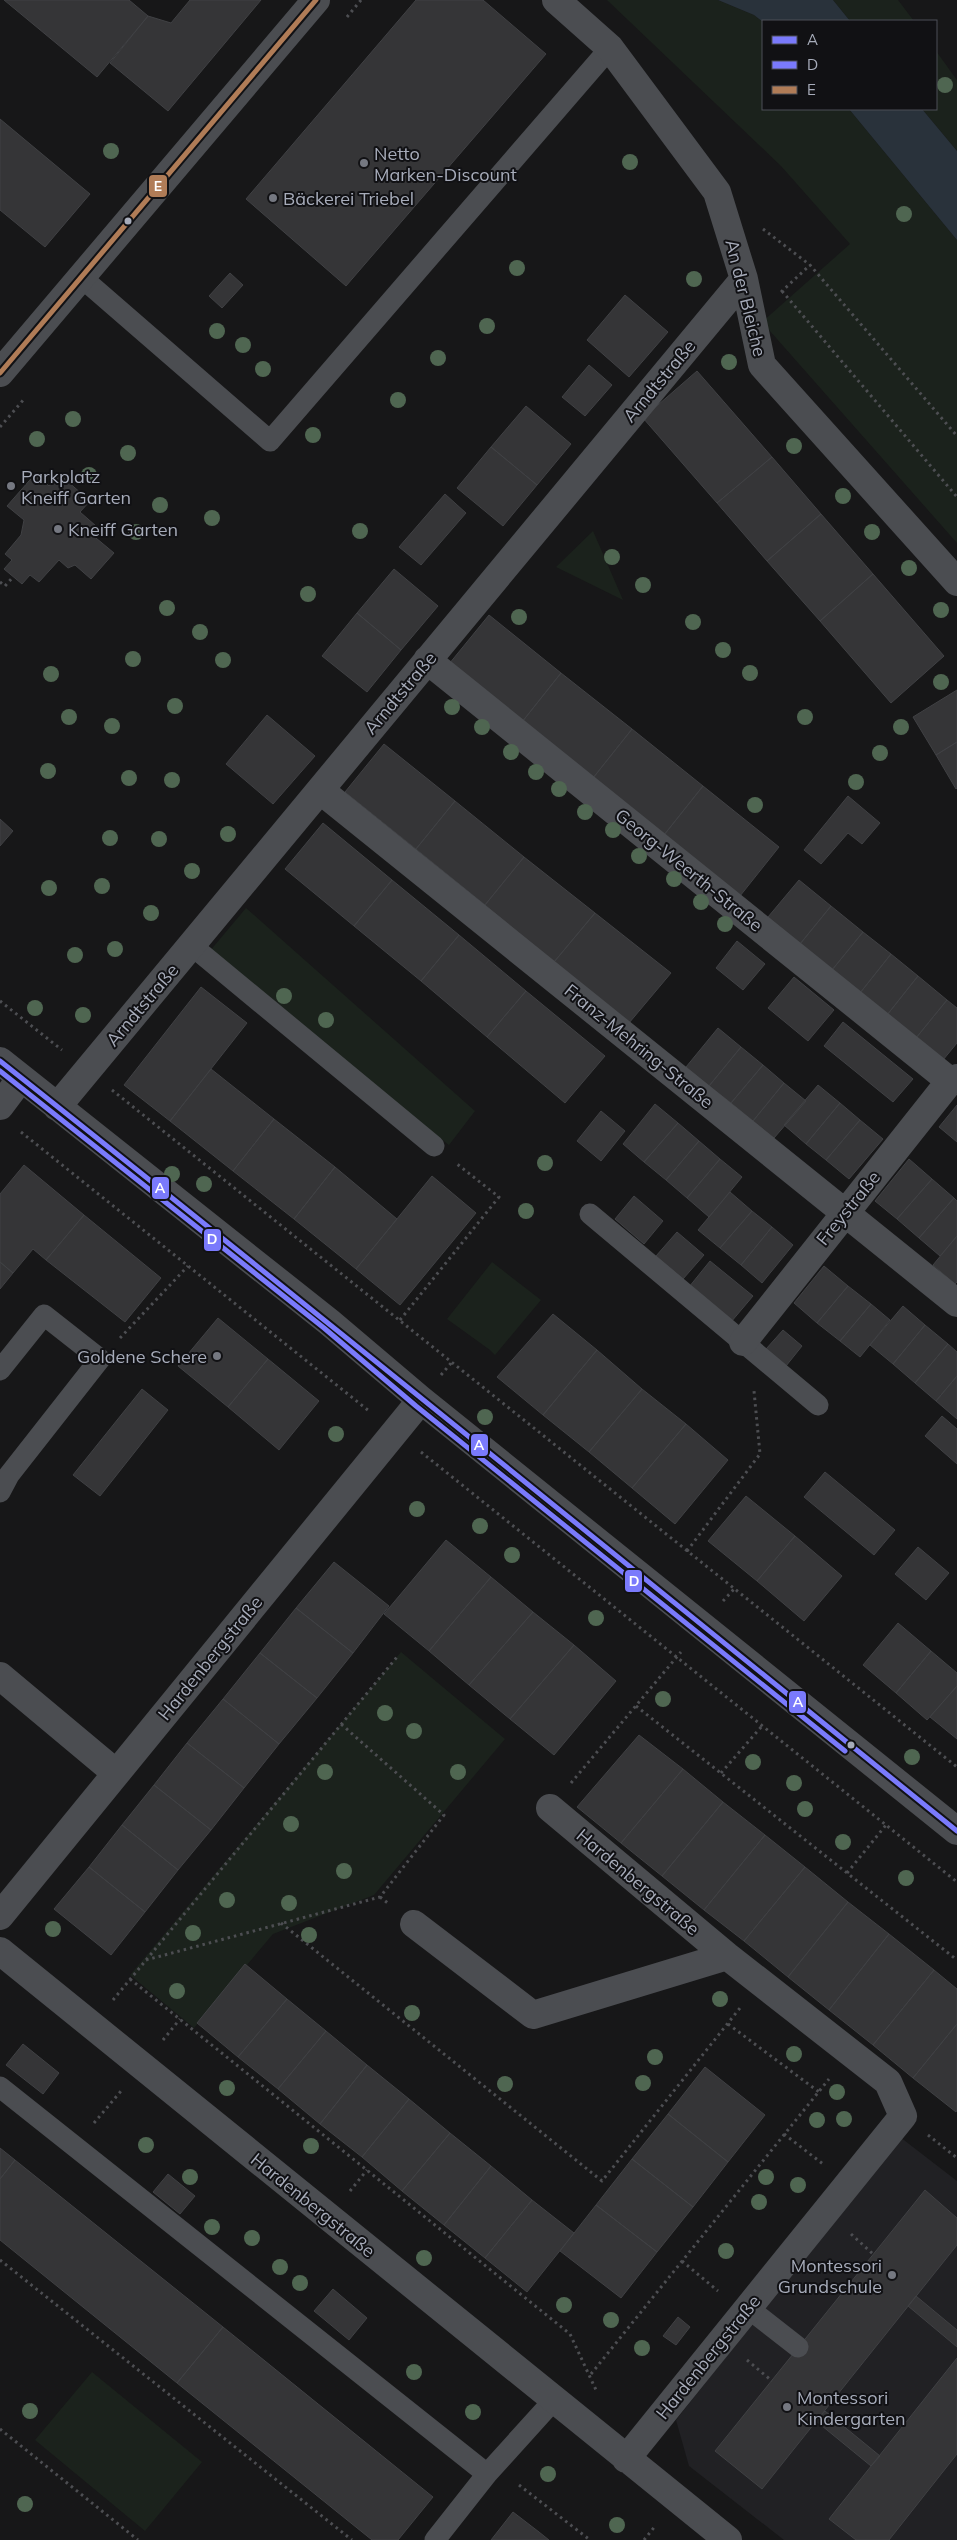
<svg xmlns="http://www.w3.org/2000/svg" width="957" height="2540" font-family="Mulish,sans-serif">
<rect width="100%" height="100%" fill="#171718"/>
<path fill="#212124" d="M900,2137L957,2181V2540H784L689,2466L676,2420Z"/>
<path fill="#1b221c" d="M607,0H718L754,15L763,22V109H849L957,240V543L762,322L850,244L781,166Z
M833,0H898L914,21H850Z
M936,51L957,80V151L922,109H936Z
M593,531L623,600L556,567Z
M246,908L475,1111L449,1145L294,1025L209,952Z
M492,1262L541,1300L495,1355L490,1350L447,1319Z
M401,1652L505,1739L374,1895L273,1934L194,2028L130,1975Z
M92,2372L202,2462L145,2531L35,2440Z"/>
<path fill="#29323b" d="M718,0H833L850,21L763,22L754,15Z
M849,109H922L957,151V240Z"/>
<path fill="#353537" stroke="#404144" d="M4,0H129L148,16L97,77Z
M190,0H261L168,111L110,63L148,16L171,23Z
M416,0H483L546,54L346,286L246,199Z
M0,119L90,194L45,247L0,210Z
M230,273L243,285L222,308L209,296Z
M625,295L668,332L629,377L587,340Z
M589,365L612,385L585,416L562,397Z
M697,371L772,457L717,503L643,418Z
M526,406L571,444L537,485L491,447Z
M491,447L537,485L503,526L457,488Z
M772,457L821,514L767,561L717,503Z
M36,473L49,486L59,474L90,501L80,512L96,526L90,533L114,553L91,579L75,565L68,568L59,560L39,582L30,575L22,584L4,569L12,560L5,554L21,535L24,520L7,506Z
M445,494L466,513L421,565L399,547Z
M821,514L873,574L820,621L767,561Z
M394,569L438,606L401,650L357,613Z
M873,574L944,656L891,703L820,621Z
M357,613L401,650L367,692L322,656Z
M489,615L561,673L522,722L449,664Z
M561,673L632,729L593,778L522,722Z
M957,690V742L936,755L913,717Z
M267,715L315,756L273,804L226,764Z
M632,729L703,786L664,835L593,778Z
M957,742V788L956,789L936,755Z
M384,744L455,801L416,849L345,792Z
M703,786L779,847L740,896L664,835Z
M848,796L880,823L862,844L848,833L821,864L804,850Z
M455,801L524,857L485,905L416,849Z
M0,819L13,831L0,846Z
M323,823L392,880L354,926L285,869Z
M524,857L595,913L554,962L485,905Z
M392,880L459,935L421,981L354,926Z
M799,880L831,906L800,944L768,917Z
M831,906L863,932L832,970L800,944Z
M595,913L671,973L629,1023L554,962Z
M863,932L891,954L860,993L832,970Z
M459,935L526,991L487,1037L421,981Z
M737,941L765,964L743,990L716,968Z
M891,954L918,976L887,1015L860,993Z
M918,976L947,1000L916,1038L887,1015Z
M794,977L834,1010L808,1041L768,1008Z
M201,987L247,1023L170,1121L124,1085Z
M526,991L605,1056L565,1103L487,1037Z
M947,1000L957,1008V1043L943,1060L916,1038Z
M843,1022L913,1079L893,1102L824,1046Z
M718,1028L741,1047L709,1086L686,1067Z
M741,1047L763,1065L731,1103L709,1086Z
M763,1065L784,1083L753,1121L731,1103Z
M211,1069L274,1119L233,1171L170,1121Z
M784,1083L806,1101L774,1138L753,1121Z
M818,1085L840,1103L806,1144L784,1125Z
M840,1103L860,1120L826,1160L806,1144Z
M655,1104L678,1123L644,1162L623,1144Z
M957,1105V1142L939,1127Z
M601,1111L625,1131L601,1161L577,1141Z
M274,1119L335,1167L294,1219L233,1171Z
M860,1120L883,1139L849,1179L826,1160Z
M678,1123L699,1141L666,1180L644,1162Z
M699,1141L720,1159L687,1198L666,1180Z
M720,1159L742,1177L709,1217L687,1198Z
M909,1159L932,1179L897,1219L875,1201Z
M24,1165L84,1215L46,1260L33,1249L13,1273L0,1262V1194Z
M335,1167L397,1219L356,1269L294,1219Z
M432,1176L476,1213L400,1305L356,1269Z
M932,1179L954,1198L919,1238L897,1219Z
M730,1192L752,1211L720,1248L698,1230Z
M634,1196L663,1221L644,1244L615,1219Z
M954,1198L957,1201V1236L940,1256L919,1238Z
M752,1211L772,1227L741,1265L720,1248Z
M84,1215L161,1278L125,1322L46,1260Z
M772,1227L793,1245L762,1283L741,1265Z
M677,1232L704,1255L683,1279L656,1256Z
M957,1236V1282L955,1284L933,1265Z
M710,1261L753,1296L731,1322L689,1287Z
M0,1262L13,1273L0,1289Z
M824,1266L848,1286L817,1323L794,1303Z
M848,1286L871,1304L840,1341L817,1323Z
M871,1304L890,1320L860,1357L840,1341Z
M903,1306L925,1325L893,1364L870,1345Z
M553,1314L597,1350L543,1415L497,1377Z
M218,1318L268,1359L228,1407L178,1366Z
M925,1325L948,1344L915,1383L893,1364Z
M783,1330L802,1346L786,1366L766,1349Z
M948,1344L957,1352V1376L936,1401L915,1383Z
M597,1350L642,1389L589,1452L543,1415Z
M268,1359L319,1401L279,1450L228,1407Z
M957,1376V1419L936,1401Z
M142,1389L168,1410L100,1496L73,1475Z
M642,1389L686,1424L632,1488L589,1452Z
M942,1416L957,1429V1464L925,1436Z
M686,1424L728,1460L675,1524L632,1488Z
M825,1472L895,1530L874,1555L804,1497Z
M746,1496L795,1536L757,1581L708,1541Z
M795,1536L842,1576L804,1621L757,1581Z
M446,1540L491,1577L429,1651L384,1614Z
M918,1547L949,1573L926,1600L895,1574Z
M334,1562L389,1606L353,1653L296,1608Z
M491,1577L533,1612L469,1685L429,1651Z
M296,1608L353,1653L317,1698L260,1653Z
M533,1612L574,1645L510,1719L469,1685Z
M898,1623L931,1651L896,1693L863,1665Z
M574,1645L616,1681L554,1755L510,1719Z
M931,1651L957,1673V1686L927,1720L896,1693Z
M260,1653L317,1698L279,1744L223,1699Z
M957,1686V1739L930,1717Z
M223,1699L279,1744L244,1788L187,1743Z
M639,1735L683,1769L621,1843L577,1807Z
M187,1743L244,1788L211,1830L154,1785Z
M683,1769L723,1802L662,1876L621,1843Z
M154,1785L211,1830L178,1870L122,1825Z
M723,1802L765,1835L704,1910L662,1876Z
M122,1825L178,1870L145,1912L89,1867Z
M765,1835L805,1867L744,1941L704,1910Z
M89,1867L145,1912L111,1955L54,1909Z
M805,1867L848,1902L788,1977L744,1941Z
M848,1902L889,1934L829,2010L788,1977Z
M889,1934L934,1970L873,2045L829,2010Z
M245,1964L287,1999L238,2057L197,2023Z
M934,1970L957,1989V2024L913,2078L873,2045Z
M287,1999L326,2031L278,2089L238,2057Z
M957,2024V2110L956,2112L913,2078Z
M326,2031L367,2065L320,2124L278,2089Z
M23,2044L59,2073L43,2094L6,2065Z
M367,2065L409,2099L362,2157L320,2124Z
M705,2067L765,2115L728,2162L668,2114Z
M409,2099L450,2133L402,2191L362,2157Z
M668,2114L728,2162L693,2207L632,2159Z
M450,2133L491,2166L444,2225L402,2191Z
M0,2148L15,2160L0,2179Z
M632,2159L693,2207L657,2252L596,2205Z
M15,2160L223,2327L177,2383L0,2240V2179Z
M491,2166L532,2200L485,2258L444,2225Z
M168,2174L195,2196L180,2214L153,2192Z
M925,2190L957,2218V2245L762,2489L715,2451Z
M532,2200L574,2233L527,2292L485,2258Z
M596,2205L657,2252L621,2298L560,2251Z
M333,2289L367,2318L349,2340L314,2311Z
M916,2296L957,2330V2347L908,2306Z
M678,2317L690,2327L676,2345L663,2336Z
M223,2327L433,2497L398,2540H372L177,2383Z
M957,2358V2454L889,2540H856L829,2519Z
M825,2411L880,2456L871,2466L816,2421Z
M513,2512L539,2532L549,2540H491Z"/>
<g fill="none" stroke-linecap="round" stroke-linejoin="round">
<path stroke="#4d4e52" stroke-width="3" stroke-dasharray="2.5 4" stroke-linecap="butt" d="M347,17L361,0
M763,229L810,265L957,436
M782,291L957,497
M781,292L810,265
M0,427L25,398
M0,582L5,586L13,577
M0,1001L62,1050
M112,1090L957,1767
M21,1132L369,1411
M400,1320L499,1197L457,1164
M120,1338L188,1266
M441,1375L452,1362
M421,1452L957,1882
M687,1551L760,1454L754,1391
M723,1601L735,1588
M636,1706L957,1960
M721,1773L762,1726
M571,1783L681,1652
M847,1873L886,1825
M380,1897L389,1904
M281,1923L602,2181L740,2008
M146,1960L380,1897L444,1815L341,1724
M130,1979L570,2334L596,2390
M113,2000L397,1657
M728,2024L819,2092
M163,2040L180,2019
M94,2123L121,2091
M784,2134L823,2164
M928,2135L957,2158
M350,2191L367,2170
M851,2234L873,2254
M0,2260L352,2540
M682,2261L718,2291
M747,2360L772,2381
M591,2374L829,2079
M0,2429L138,2540
M519,2485L590,2540
M644,2540L656,2525"/>
<path stroke="#4b4d51" stroke-width="21" d="M81,277L270,441L610,48
M191,945L434,1146
M590,1214L818,1405
M0,1370L44,1315L100,1359L9,1475L0,1492
M0,2087L487,2474L553,2401
M748,2308L798,2347
M435,2540L487,2474"/>
<path stroke="#4b4d51" stroke-width="28" d="M556,0L610,48L717,192L744,279L762,365L957,582
M427,660L950,1081
M320,790L957,1303
M0,1061L329,1322L421,1400L957,1831
M0,1106L21,1078
M57,1107L744,279
M743,1342L950,1081L957,1078
M0,1676L116,1773
M550,1808L727,1956L888,2082L903,2116L626,2459
M0,1916L421,1400
M414,1924L533,2015L727,1956
M0,1951L728,2540"/>
<path stroke="#4b4d51" stroke-width="28" d="M0,373L316,0"/>
<defs>
<path id="bus-1" d="M0,1061C321,1315 638,1574 957,1831"/>
<path id="bus-2" d="M0,1071L324,1328L416,1406L845,1751"/>
<path id="bus-3" d="M0,373L316,0"/>
</defs>
<use href="#bus-1" stroke="#111114" stroke-width="9"/>
<use href="#bus-2" stroke="#111114" stroke-width="9"/>
<use href="#bus-3" stroke="#111114" stroke-width="9"/>
<use href="#bus-1" stroke="#7a7afc" stroke-width="5"/>
<use href="#bus-2" stroke="#7a7afc" stroke-width="5"/>
<use href="#bus-3" stroke="#b07c57" stroke-width="5"/>
</g>
<g fill="#4f6651">
<circle cx="945" cy="85" r="8"/>
<circle cx="111" cy="151" r="8"/>
<circle cx="630" cy="162" r="8"/>
<circle cx="904" cy="214" r="8"/>
<circle cx="517" cy="268" r="8"/>
<circle cx="694" cy="279" r="8"/>
<circle cx="487" cy="326" r="8"/>
<circle cx="217" cy="331" r="8"/>
<circle cx="243" cy="345" r="8"/>
<circle cx="438" cy="358" r="8"/>
<circle cx="729" cy="362" r="8"/>
<circle cx="263" cy="369" r="8"/>
<circle cx="398" cy="400" r="8"/>
<circle cx="73" cy="419" r="8"/>
<circle cx="313" cy="435" r="8"/>
<circle cx="37" cy="439" r="8"/>
<circle cx="794" cy="446" r="8"/>
<circle cx="128" cy="453" r="8"/>
<circle cx="89" cy="475" r="8"/>
<circle cx="843" cy="496" r="8"/>
<circle cx="160" cy="505" r="8"/>
<circle cx="212" cy="518" r="8"/>
<circle cx="360" cy="531" r="8"/>
<circle cx="136" cy="532" r="8"/>
<circle cx="872" cy="532" r="8"/>
<circle cx="612" cy="557" r="8"/>
<circle cx="909" cy="568" r="8"/>
<circle cx="643" cy="585" r="8"/>
<circle cx="308" cy="594" r="8"/>
<circle cx="167" cy="608" r="8"/>
<circle cx="941" cy="610" r="8"/>
<circle cx="519" cy="617" r="8"/>
<circle cx="693" cy="622" r="8"/>
<circle cx="200" cy="632" r="8"/>
<circle cx="723" cy="650" r="8"/>
<circle cx="133" cy="659" r="8"/>
<circle cx="223" cy="660" r="8"/>
<circle cx="750" cy="673" r="8"/>
<circle cx="51" cy="674" r="8"/>
<circle cx="941" cy="682" r="8"/>
<circle cx="175" cy="706" r="8"/>
<circle cx="452" cy="707" r="8"/>
<circle cx="69" cy="717" r="8"/>
<circle cx="805" cy="717" r="8"/>
<circle cx="112" cy="726" r="8"/>
<circle cx="482" cy="727" r="8"/>
<circle cx="901" cy="727" r="8"/>
<circle cx="511" cy="752" r="8"/>
<circle cx="880" cy="753" r="8"/>
<circle cx="48" cy="771" r="8"/>
<circle cx="536" cy="772" r="8"/>
<circle cx="129" cy="778" r="8"/>
<circle cx="172" cy="780" r="8"/>
<circle cx="856" cy="782" r="8"/>
<circle cx="559" cy="789" r="8"/>
<circle cx="755" cy="805" r="8"/>
<circle cx="585" cy="812" r="8"/>
<circle cx="613" cy="830" r="8"/>
<circle cx="228" cy="834" r="8"/>
<circle cx="110" cy="838" r="8"/>
<circle cx="159" cy="839" r="8"/>
<circle cx="639" cy="856" r="8"/>
<circle cx="192" cy="871" r="8"/>
<circle cx="674" cy="879" r="8"/>
<circle cx="102" cy="886" r="8"/>
<circle cx="49" cy="888" r="8"/>
<circle cx="701" cy="902" r="8"/>
<circle cx="151" cy="913" r="8"/>
<circle cx="725" cy="924" r="8"/>
<circle cx="115" cy="949" r="8"/>
<circle cx="75" cy="955" r="8"/>
<circle cx="284" cy="996" r="8"/>
<circle cx="35" cy="1008" r="8"/>
<circle cx="83" cy="1015" r="8"/>
<circle cx="326" cy="1020" r="8"/>
<circle cx="545" cy="1163" r="8"/>
<circle cx="172" cy="1174" r="8"/>
<circle cx="204" cy="1184" r="8"/>
<circle cx="526" cy="1211" r="8"/>
<circle cx="485" cy="1417" r="8"/>
<circle cx="336" cy="1434" r="8"/>
<circle cx="417" cy="1509" r="8"/>
<circle cx="480" cy="1526" r="8"/>
<circle cx="512" cy="1555" r="8"/>
<circle cx="596" cy="1618" r="8"/>
<circle cx="663" cy="1699" r="8"/>
<circle cx="385" cy="1713" r="8"/>
<circle cx="414" cy="1731" r="8"/>
<circle cx="912" cy="1757" r="8"/>
<circle cx="753" cy="1762" r="8"/>
<circle cx="325" cy="1772" r="8"/>
<circle cx="458" cy="1772" r="8"/>
<circle cx="794" cy="1783" r="8"/>
<circle cx="805" cy="1809" r="8"/>
<circle cx="291" cy="1824" r="8"/>
<circle cx="843" cy="1842" r="8"/>
<circle cx="344" cy="1871" r="8"/>
<circle cx="906" cy="1878" r="8"/>
<circle cx="227" cy="1900" r="8"/>
<circle cx="289" cy="1903" r="8"/>
<circle cx="53" cy="1929" r="8"/>
<circle cx="193" cy="1933" r="8"/>
<circle cx="309" cy="1935" r="8"/>
<circle cx="177" cy="1991" r="8"/>
<circle cx="720" cy="1999" r="8"/>
<circle cx="412" cy="2013" r="8"/>
<circle cx="794" cy="2054" r="8"/>
<circle cx="655" cy="2057" r="8"/>
<circle cx="643" cy="2083" r="8"/>
<circle cx="505" cy="2084" r="8"/>
<circle cx="227" cy="2088" r="8"/>
<circle cx="837" cy="2092" r="8"/>
<circle cx="844" cy="2119" r="8"/>
<circle cx="817" cy="2120" r="8"/>
<circle cx="146" cy="2145" r="8"/>
<circle cx="311" cy="2146" r="8"/>
<circle cx="190" cy="2177" r="8"/>
<circle cx="766" cy="2177" r="8"/>
<circle cx="798" cy="2185" r="8"/>
<circle cx="759" cy="2202" r="8"/>
<circle cx="212" cy="2227" r="8"/>
<circle cx="252" cy="2238" r="8"/>
<circle cx="726" cy="2251" r="8"/>
<circle cx="424" cy="2258" r="8"/>
<circle cx="280" cy="2267" r="8"/>
<circle cx="300" cy="2283" r="8"/>
<circle cx="564" cy="2305" r="8"/>
<circle cx="611" cy="2320" r="8"/>
<circle cx="642" cy="2348" r="8"/>
<circle cx="414" cy="2372" r="8"/>
<circle cx="30" cy="2411" r="8"/>
<circle cx="473" cy="2412" r="8"/>
<circle cx="548" cy="2474" r="8"/>
<circle cx="25" cy="2504" r="8"/>
<circle cx="617" cy="2525" r="8"/>
</g>
<g fill="#757881" stroke="#111114" stroke-width="2">
<circle cx="364" cy="163" r="5"/>
<circle cx="273" cy="198" r="5"/>
<circle cx="11" cy="486" r="5"/>
<circle cx="58" cy="529" r="5"/>
<circle cx="217" cy="1356" r="5"/>
<circle cx="892" cy="2275" r="5"/>
<circle cx="787" cy="2407" r="5"/>
</g>
<g fill="#a7acba" stroke="#111114" stroke-width="2">
<circle cx="128" cy="221" r="4.5"/>
<circle cx="851" cy="1745" r="4.5"/>
</g>
<g text-anchor="middle" dominant-baseline="central" stroke-width="4" stroke-linejoin="round" paint-order="stroke">
<g font-size="18" fill="#a7acba" stroke="#111114" text-anchor="start">
<text x="374" y="153">Netto<tspan x="374" dy="21">Marken-Discount</tspan></text>
<text x="283" y="198">Bäckerei Triebel</text>
<text x="21" y="476">Parkplatz<tspan x="21" dy="21">Kneiff Garten</tspan></text>
<text x="68" y="529">Kneiff Garten</text>
<text x="207" y="1356" text-anchor="end">Goldene Schere</text>
<text x="882" y="2265" text-anchor="end">Montessori<tspan x="882" dy="21">Grundschule</tspan></text>
<text x="797" y="2397">Montessori<tspan x="797" dy="21">Kindergarten</tspan></text>
</g>
<g font-size="18" fill="#a7acba" stroke="#111114">
<text transform="translate(746 298) rotate(76)">An der Bleiche</text>
<text transform="translate(659 381) rotate(-50)">Arndtstraße</text>
<text transform="translate(400 693) rotate(-50)">Arndtstraße</text>
<text transform="translate(689 870) rotate(39)">Georg-Weerth-Straße</text>
<text transform="translate(142 1005) rotate(-50)">Arndtstraße</text>
<text transform="translate(639 1046) rotate(39)">Franz-Mehring-Straße</text>
<text transform="translate(848 1208) rotate(-51)">Freystraße</text>
<text transform="translate(210 1658) rotate(-51)">Hardenbergstraße</text>
<text transform="translate(638 1882) rotate(40)">Hardenbergstraße</text>
<text transform="translate(313 2205) rotate(39)">Hardenbergstraße</text>
<text transform="translate(708 2357) rotate(-51)">Hardenbergstraße</text>
</g>
</g>
<g stroke="#111114" stroke-width="2">
<rect x="148" y="174" width="20" height="24" rx="5" fill="#b07c57"/>
<rect x="151" y="1176" width="19" height="24" rx="5" fill="#7a7afc"/>
<rect x="203" y="1228" width="19" height="24" rx="5" fill="#7a7afc"/>
<rect x="470" y="1433" width="19" height="24" rx="5" fill="#7a7afc"/>
<rect x="624" y="1569" width="19" height="24" rx="5" fill="#7a7afc"/>
<rect x="788" y="1690" width="19" height="24" rx="5" fill="#7a7afc"/>
</g>
<g font-size="14" text-anchor="middle" font-weight="bold" fill="#fff">
<text x="158" y="191">E</text>
<text x="160" y="1193">A</text>
<text x="212" y="1244">D</text>
<text x="479" y="1450">A</text>
<text x="634" y="1586">D</text>
<text x="798" y="1707">A</text>
</g>
<rect x="762" y="20" width="175" height="90" fill="#111114" stroke="#4d4f56"/>
<rect x="772" y="36" width="25" height="8" fill="#7a7afc" stroke="#4d4f56"/>
<text x="807" y="45" font-size="15" fill="#a7acba">A</text>
<rect x="772" y="61" width="25" height="8" fill="#7a7afc" stroke="#4d4f56"/>
<text x="807" y="70" font-size="15" fill="#a7acba">D</text>
<rect x="772" y="86" width="25" height="8" fill="#b07c57" stroke="#4d4f56"/>
<text x="807" y="95" font-size="15" fill="#a7acba">E</text>
</svg>
